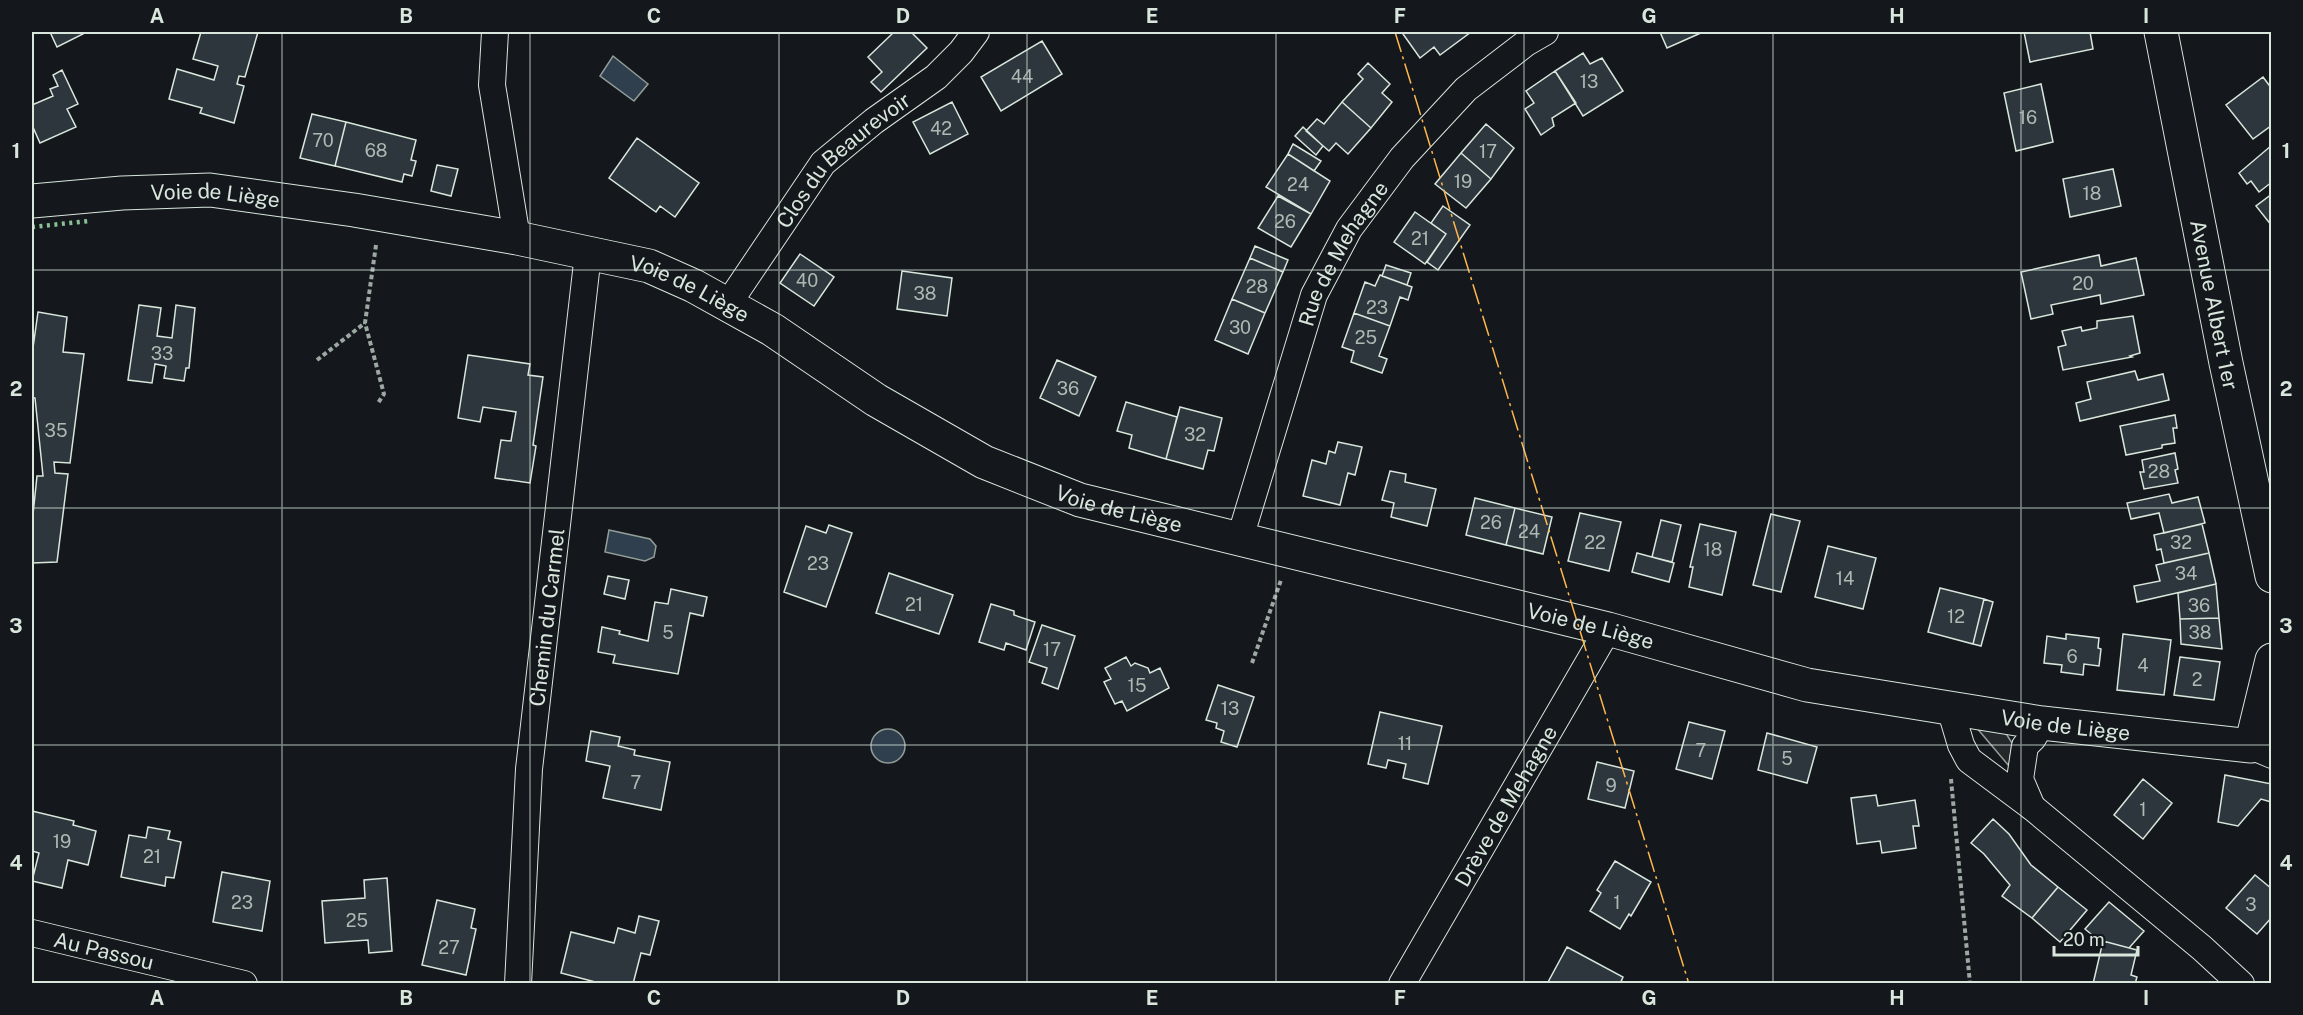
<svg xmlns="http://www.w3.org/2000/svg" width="2303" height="1015" font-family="'Public Sans',sans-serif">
<rect width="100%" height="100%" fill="#14181c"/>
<path fill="#24282b" stroke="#939e99" stroke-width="1.5" d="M1976,727L2005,732L2012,743L2009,766Z"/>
<path fill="#2f3f4d" stroke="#939e99" stroke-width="1.5" d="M613,56L648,84L634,101L600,76Z
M609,530L650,539L656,546L654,557L645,561L605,552Z
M871 746a17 17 0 1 1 34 0a17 17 0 1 1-34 0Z"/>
<path fill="#2c363c" stroke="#d8e6dc" stroke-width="1.5" d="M50,32H82L83,34L57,47Z
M201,32H258L245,77L239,76L237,84L244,86L234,123L200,113L202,108L169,99L177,69L214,80L218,66L193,59Z
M891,32H911L927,48L881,92L871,82L882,72L868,57L893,33Z
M1407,32H1471L1440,55L1434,47L1420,58L1403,34Z
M1660,32H1703L1667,48Z
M2024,32H2090L2093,49L2030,62Z
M1042,41L1062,74L1001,111L981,77Z
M1583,53L1590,64L1602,58L1623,91L1583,116L1555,71Z
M1368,63L1390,84L1382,93L1392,102L1371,128L1342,102L1363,79L1358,74Z
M62,70L78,104L67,109L76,127L40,143L32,125V105L53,96L50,89L58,86L53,75Z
M1555,71L1576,103L1552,118L1554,126L1541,135L1525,109L1534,103L1526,91Z
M2263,77L2272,89V125L2253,139L2226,105Z
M2041,84L2053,142L2016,151L2004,93Z
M952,102L968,134L930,154L913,122Z
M1342,102L1371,128L1348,154L1336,143L1329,151L1306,131L1317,119L1324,124Z
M312,114L346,122L335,166L300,158Z
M346,122L416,140L411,160L416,161L412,176L404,174L402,182L335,166Z
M1486,124L1514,148L1491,179L1461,153Z
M1303,127L1323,146L1316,155L1295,136Z
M637,138L699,183L675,217L660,206L656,212L609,178Z
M1293,144L1321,161L1314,171L1288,154Z
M2272,145V182L2259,192L2251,181L2247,184L2239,173Z
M1461,153L1491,179L1466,208L1435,184Z
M1288,154L1330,181L1311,214L1266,187Z
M437,165L458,169L451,196L431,191Z
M2113,169L2121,206L2070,217L2063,179Z
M2272,194V226L2256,206Z
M1278,196L1311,214L1291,247L1258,228Z
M1443,206L1470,225L1438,270L1427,262L1446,234L1431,223Z
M1415,212L1446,234L1425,264L1394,242Z
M1255,246L1288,260L1283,272L1250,258Z
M800,254L834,277L814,306L780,283Z
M2099,255L2101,266L2136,258L2144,295L2101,304L2100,295L2051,305L2053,314L2031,319L2021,272Z
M1250,258L1283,272L1265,313L1232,299Z
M1386,265L1411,273L1407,285L1382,276Z
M902,271L952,278L947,316L897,309Z
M1380,275L1412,287L1408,300L1400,297L1390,326L1354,313L1365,282L1375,286Z
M1232,299L1265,313L1248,354L1215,340Z
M139,305L161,308L157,336L172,338L176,305L195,308L189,368H186L184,381L164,378L166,366L155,364L152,383L128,380Z
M38,312L67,317L63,352L84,354L70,463L54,462L55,473L68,474L57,562L32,563V524L37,476H43L35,398L32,397V355Z
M1354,313L1390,326L1379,356L1387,359L1382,373L1351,362L1354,351L1342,347Z
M2133,316L2140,353L2130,356L2132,357L2063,370L2058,347L2066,345L2062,331L2081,327L2082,331L2097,328V321Z
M468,355L530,364L528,375L543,377L533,445L536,446L530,483L495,478L501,440L511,441L516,412L483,407L480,422L458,418Z
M1057,360L1096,377L1079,416L1040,398Z
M2135,371L2138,380L2163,374L2169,400L2080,421L2076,403L2091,399L2087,382Z
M1126,402L1177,417L1166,459L1129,448L1132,435L1117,431Z
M1180,407L1222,418L1214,451L1208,450L1203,469L1166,459Z
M2175,415L2177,428H2173L2175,443L2162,445V448L2126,455L2120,426Z
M1338,442L1362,447L1355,475L1348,473L1340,505L1303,496L1312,460L1326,464L1329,451L1335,453Z
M2175,453L2178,469L2175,470L2178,483L2144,489L2140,472H2144L2142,460Z
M1390,471L1406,474L1405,482L1436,489L1427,526L1391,517L1394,503L1382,500Z
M2169,494L2172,503L2198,497L2205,523L2164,533L2159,513L2131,519L2127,503Z
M1475,498L1515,508L1506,545L1466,535Z
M1515,508L1552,517L1543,554L1506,545Z
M1580,513L1621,522L1609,571L1568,561Z
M1771,514L1800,521L1781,592L1753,585Z
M1661,520L1681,525L1672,562L1652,557Z
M1700,524L1736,532L1722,595L1689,587L1693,567H1690Z
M2202,524L2209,553L2164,563L2161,549L2157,550L2154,535Z
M829,525L852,533L826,607L784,592L806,526L826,533Z
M1828,546L1876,558L1863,609L1815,597Z
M1637,553L1674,563L1669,582L1632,572Z
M2209,553L2216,584L2137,602L2134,586L2160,581L2156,565Z
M889,573L953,595L939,634L876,613Z
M608,576L629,580L625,599L604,594Z
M2216,584L2219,618L2180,619L2178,593Z
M1940,588L1984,599L1973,644L1928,632Z
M671,589L707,597L703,616L690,613L678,674L613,663L615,655L598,652L602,627L620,631L619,634L648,641L655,602L668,604Z
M1984,599L1993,602L1981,646L1973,644Z
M991,604L1014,611V615L1035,622L1026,650L1006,643L1004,650L979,642Z
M2219,618L2222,649L2181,644L2180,619Z
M1042,625L1075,636L1058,689L1042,683L1047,668L1029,662Z
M2066,634L2099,638L2098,648L2101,649L2099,666L2084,664L2083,675L2061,672L2062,665L2044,663L2047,636L2066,639Z
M2123,634L2171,640L2164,695L2117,690Z
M1126,657L1131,666L1135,663L1148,668L1150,673L1160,668L1169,688L1127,711L1122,701L1115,704L1104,682L1111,679L1105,668Z
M2180,657L2220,662L2214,700L2174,695Z
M1218,685L1254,697L1237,747L1221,742L1224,731L1216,728L1217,723L1206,720Z
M1380,712L1442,726L1428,784L1403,778L1406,764L1388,760L1386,768L1368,764Z
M1689,722L1725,731L1712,779L1676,769Z
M591,731L620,737L618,746L635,750L634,755L670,762L661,810L603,798L610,766L586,761Z
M1767,733L1817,747L1807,783L1758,770Z
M1597,762L1634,771L1625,808L1588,799Z
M2225,775L2272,784L2271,802L2261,799L2238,826L2218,822Z
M2143,779L2172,803L2143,839L2114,815Z
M1876,795L1878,806L1915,800L1919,826H1913L1916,848L1882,853L1880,841L1857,844L1851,798Z
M32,811L74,821L73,825L96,831L88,865L68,860L62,888L32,881L39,853L32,851Z
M1993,819L2009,834L2031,865L2058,887L2032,918L2002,896L2010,885L1984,854L1971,843Z
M148,827L170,831L168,839L181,842L174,878L166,877L165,886L121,877L129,835L146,838Z
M1615,861L1651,882L1631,916L1629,914L1620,929L1590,911L1601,893L1597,890Z
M222,872L270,881L262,931L213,922Z
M2255,875L2272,889V917L2257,934L2226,908Z
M387,878L392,951L369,953L368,940L325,943L322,901L365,898L364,880Z
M2058,887L2087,910L2060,942L2032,918Z
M437,900L475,909L471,928L476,929L466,975L422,965Z
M2109,902L2144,931L2129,948L2103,941V944L2085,929Z
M639,916L659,921L650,955L641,953L633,984H603L561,973L571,932L614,943L618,928L635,933Z
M2103,941L2137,950L2131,975L2137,977L2135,984H2093Z
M1567,947L1623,977L1620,984H1547Z"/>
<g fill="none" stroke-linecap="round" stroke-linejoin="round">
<defs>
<g id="street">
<path d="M495,32L492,85L517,238"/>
<path id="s1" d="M728,304L823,163L874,121L936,77L961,52L976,32"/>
<path id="s2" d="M1240,538L1314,295L1349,229L1402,158L1466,89L1526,43L1545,32"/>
<path d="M1950,708L1961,745L1969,760L2032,807L2202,948L2241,984"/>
<path d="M2251,746L2272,755"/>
<path d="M2032,807L2020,779L2025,746L2033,738L2042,723"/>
<path id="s3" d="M32,933L244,984"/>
<path id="s4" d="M518,984L529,769L588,254"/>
<path id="s5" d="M1402,984L1608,629"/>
</g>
<g id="secondary">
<path id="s6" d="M2161,32L2226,363L2272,576"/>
<path id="s7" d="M32,201L122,193L210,190L354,210L517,238L649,266L694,286L773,330L876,400L984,462L1080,500L1608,629L1807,685L2042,723L2251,746L2272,660"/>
</g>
</defs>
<use href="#street" stroke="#d8e6dc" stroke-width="28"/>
<use href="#secondary" stroke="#d8e6dc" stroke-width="35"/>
<path stroke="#9da8a2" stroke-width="4" stroke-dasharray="4.5 3" stroke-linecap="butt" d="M376,245L365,323L384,394L378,403
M317,360L365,323
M1252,663L1281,580
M1951,779L1970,984"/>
<use href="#street" stroke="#14181c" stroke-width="26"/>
<use href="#secondary" stroke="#14181c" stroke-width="33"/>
<path stroke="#8ac095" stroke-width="4.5" stroke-dasharray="3 4.5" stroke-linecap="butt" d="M32,227L89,221"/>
<path stroke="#ffb74d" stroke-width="1.5" stroke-dasharray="21 4.5 3 4.5" stroke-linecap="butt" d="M1395,32L1689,984"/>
</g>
<path fill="none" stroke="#d8e6dc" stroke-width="1.5" stroke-opacity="0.55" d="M282,32V984M530,32V984M779,32V984M1027,32V984M1276,32V984M1524,32V984M1773,32V984M2021,32V984M32,270H2272M32,508H2272M32,745H2272"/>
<g text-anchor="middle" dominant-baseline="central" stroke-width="4.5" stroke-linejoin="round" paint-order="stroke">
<g font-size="18" fill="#adbab4">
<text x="1022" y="76">44</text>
<text x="1589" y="81">13</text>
<text x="2028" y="117">16</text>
<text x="941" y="128">42</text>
<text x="323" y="140">70</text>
<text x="376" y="150">68</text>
<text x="1488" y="151">17</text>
<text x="1463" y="181">19</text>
<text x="1298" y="184">24</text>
<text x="2092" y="193">18</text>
<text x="1285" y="221">26</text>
<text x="1420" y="238">21</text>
<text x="807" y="280">40</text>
<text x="2083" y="283">20</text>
<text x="1257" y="286">28</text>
<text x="925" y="293">38</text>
<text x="1377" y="307">23</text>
<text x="1240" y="327">30</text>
<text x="1366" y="337">25</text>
<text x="162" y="353">33</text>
<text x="1068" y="388">36</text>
<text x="56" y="430">35</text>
<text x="1195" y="434">32</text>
<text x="2159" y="471">28</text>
<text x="1491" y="522">26</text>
<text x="1529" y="531">24</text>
<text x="1595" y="542">22</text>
<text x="2181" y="542">32</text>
<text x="1713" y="549">18</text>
<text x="818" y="563">23</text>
<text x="2186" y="573">34</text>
<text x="1845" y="578">14</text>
<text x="914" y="604">21</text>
<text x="2199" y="605">36</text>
<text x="1956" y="616">12</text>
<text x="668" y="632">5</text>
<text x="2200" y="632">38</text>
<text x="1052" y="649">17</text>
<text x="2072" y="656">6</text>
<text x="2143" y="665">4</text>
<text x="2197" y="679">2</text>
<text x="1137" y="685">15</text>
<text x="1230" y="708">13</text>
<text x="1405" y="743">11</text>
<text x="1701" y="750">7</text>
<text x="1787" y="758">5</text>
<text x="636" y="782">7</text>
<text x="1611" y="785">9</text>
<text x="2143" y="809">1</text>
<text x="62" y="841">19</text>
<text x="152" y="856">21</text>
<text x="242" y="902">23</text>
<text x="1617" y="902">1</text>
<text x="2251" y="904">3</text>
<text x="357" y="920">25</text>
<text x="449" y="947">27</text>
</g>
<g font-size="21" fill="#d8e6dc" stroke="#14181c">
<text stroke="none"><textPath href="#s1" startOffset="186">Clos du Beaurevoir</textPath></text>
<text stroke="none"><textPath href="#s7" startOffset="184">Voie de Liège</textPath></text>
<text stroke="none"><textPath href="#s2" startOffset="304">Rue de Mehagne</textPath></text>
<text stroke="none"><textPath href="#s7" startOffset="670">Voie de Liège</textPath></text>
<text stroke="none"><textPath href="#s6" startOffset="278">Avenue Albert 1er</textPath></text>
<text stroke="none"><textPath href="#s7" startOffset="1156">Voie de Liège</textPath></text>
<text stroke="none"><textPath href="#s4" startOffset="368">Chemin du Carmel</textPath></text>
<text stroke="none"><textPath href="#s7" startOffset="1642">Voie de Liège</textPath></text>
<text stroke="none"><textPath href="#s7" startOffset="2128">Voie de Liège</textPath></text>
<text stroke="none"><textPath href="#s5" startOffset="206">Drève de Mehagne</textPath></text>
<text stroke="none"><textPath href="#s3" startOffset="74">Au Passou</textPath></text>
</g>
</g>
<rect width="2303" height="1015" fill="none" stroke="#14181c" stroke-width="66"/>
<path d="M2054 946v9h84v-9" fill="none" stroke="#d8e6dc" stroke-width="3"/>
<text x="2063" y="946" font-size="18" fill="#d8e6dc" stroke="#14181c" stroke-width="4.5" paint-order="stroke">20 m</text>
<rect x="33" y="33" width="2237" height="949" fill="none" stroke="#d8e6dc" stroke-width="2"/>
<g font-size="20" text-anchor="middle" font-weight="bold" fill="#d8e6dc">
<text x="157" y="23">A</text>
<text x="406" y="23">B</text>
<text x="654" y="23">C</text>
<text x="903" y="23">D</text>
<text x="1152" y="23">E</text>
<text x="1400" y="23">F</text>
<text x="1649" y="23">G</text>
<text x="1897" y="23">H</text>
<text x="2146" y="23">I</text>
<text x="16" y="158">1</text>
<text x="2286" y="158">1</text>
<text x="16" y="396">2</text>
<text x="2286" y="396">2</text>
<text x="16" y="633">3</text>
<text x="2286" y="633">3</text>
<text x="16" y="870">4</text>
<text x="2286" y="870">4</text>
<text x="157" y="1005">A</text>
<text x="406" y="1005">B</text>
<text x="654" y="1005">C</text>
<text x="903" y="1005">D</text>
<text x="1152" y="1005">E</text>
<text x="1400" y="1005">F</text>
<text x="1649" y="1005">G</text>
<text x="1897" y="1005">H</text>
<text x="2146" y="1005">I</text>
</g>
</svg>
